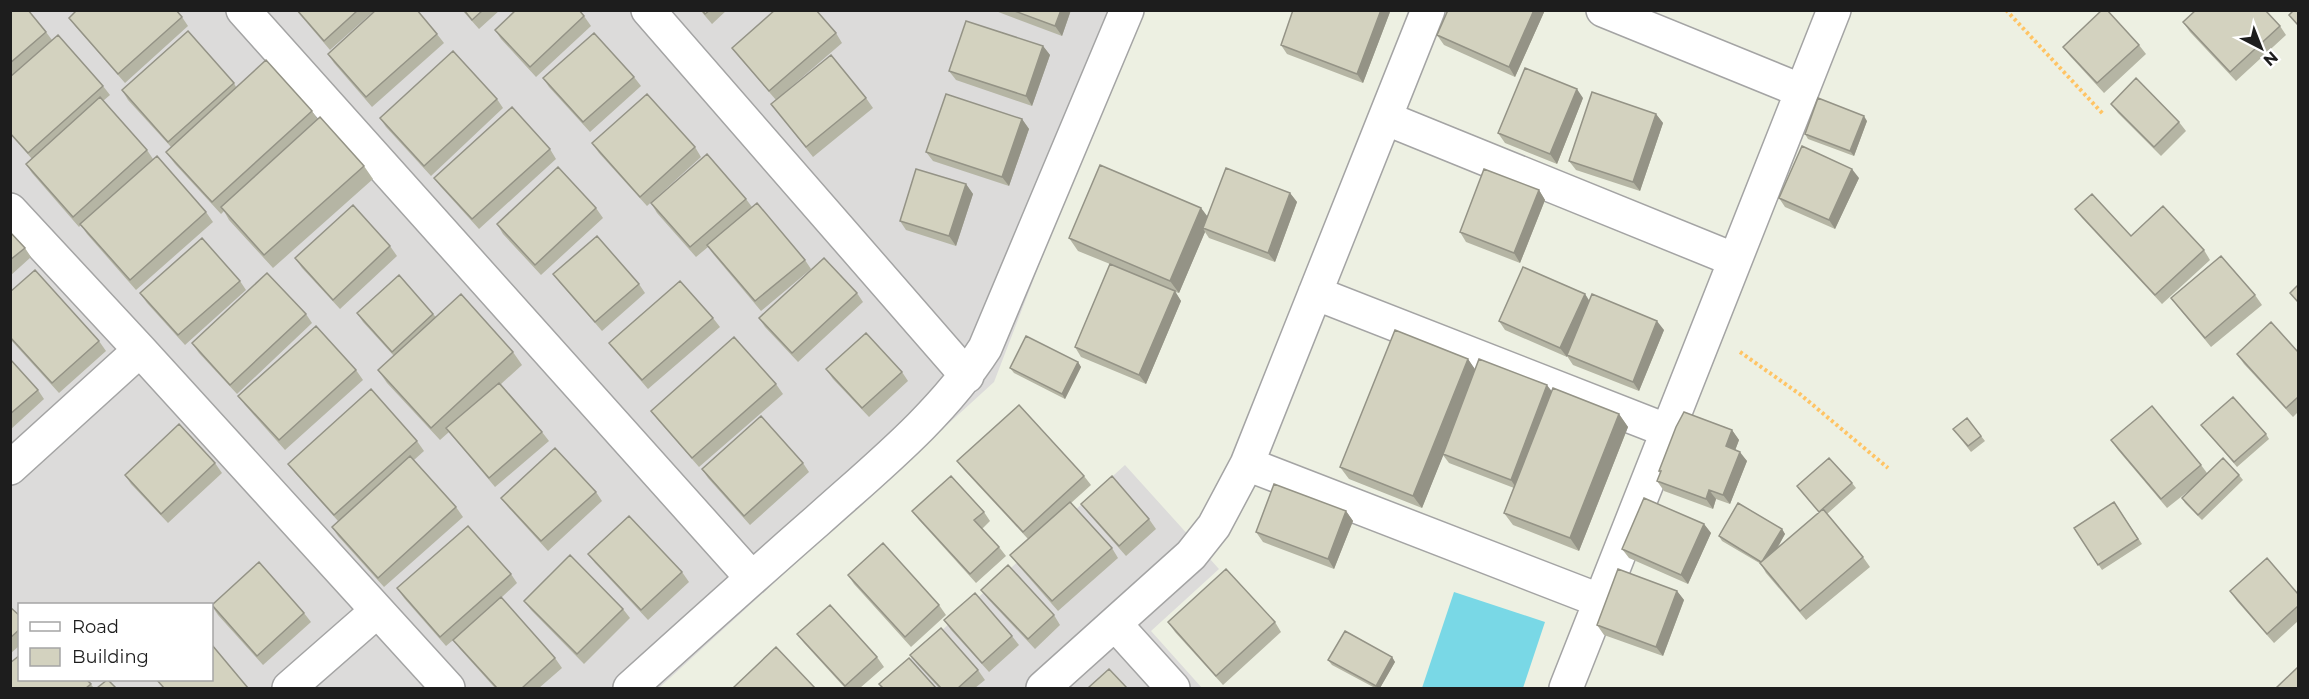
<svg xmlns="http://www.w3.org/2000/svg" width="2309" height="699" font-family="Montserrat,sans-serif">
<rect width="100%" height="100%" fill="#edf0e2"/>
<path fill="#dcdbda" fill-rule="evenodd" d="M10,11H1137L994,382L659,688H11ZM20,604H212V680H20Z
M1125,465L1219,569L1151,631L1202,688H878Z"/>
<path fill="#79d8e6" d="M1454,592L1545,622L1523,688H1422Z"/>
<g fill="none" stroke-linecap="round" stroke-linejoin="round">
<defs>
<path id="minor" d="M243,10L752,578
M648,10L967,376
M1603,10L1802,91
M1385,118L1735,260
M10,210L140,350L448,688
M1315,293L1668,431
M1247,464L1601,601
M10,468L140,350
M1115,624L1173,688
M289,688L377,611
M630,688C692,632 754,576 817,521C877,467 941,416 985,348L1127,10
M1043,688L1191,555L1214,526L1247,464L1428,10
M1566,688L1834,10"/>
</defs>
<use href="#minor" stroke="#a4a4a4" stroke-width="36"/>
<path stroke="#ffc464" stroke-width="4" stroke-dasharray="3 3" stroke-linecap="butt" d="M2006,10L2104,115
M1740,352L1801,395L1888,468"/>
<use href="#minor" stroke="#fff" stroke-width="33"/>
</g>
<path fill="#b5b5a4" d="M10,10L46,32L52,40L103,86L110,95L103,101L147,150L153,159L206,212L213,222L136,290L87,234L81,225L79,227L32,173L26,164L32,159L10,134Z
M296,10H375L330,50Z
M462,10H500L479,29Z
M700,10H727L712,24Z
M993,10H1071L1062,36Z
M1448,10H1545L1515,77L1444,45L1437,35Z
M1390,12L1363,83L1287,54L1281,45Z
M584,16L591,26L536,77L501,39L495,30Z
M182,17L188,26L125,83L76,27L69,18Z
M2183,22L2280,26L2286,35L2236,81L2190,32Z
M836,33L842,43L784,93L866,98L873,108L813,157L771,104L776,100L739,57L732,48Z
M437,34L444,43L372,107L334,63L328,54Z
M2139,45L2146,54L2104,93L2070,56L2063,47Z
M1043,46L1050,55L1032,106L956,80L949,71Z
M634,77L641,86L590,132L549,87L543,78Z
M234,83L236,87L312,111L318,120L364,166L373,179L273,268L229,220L224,211L221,214L175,164L166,152L171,147L128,100L122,90Z
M1583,98L1557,164L1505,143L1498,133Z
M497,99L503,108L431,176L386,127L380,118Z
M2111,104L2179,122L2186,131L2161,156L2118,113Z
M1656,114L1663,123L1640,191L1576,170L1569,161Z
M1022,119L1029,129L1009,186L933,161L926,152Z
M1867,121L1854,156L1808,139L1805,134Z
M592,143L695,147L701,157L647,206L599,153Z
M550,149L556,159L479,229L441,187L434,178Z
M1859,178L1835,229L1785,207L1779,198Z
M966,184L973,194L956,246L906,230L900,221Z
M1539,190L1545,200L1520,263L1466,242L1460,232Z
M1290,193L1297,202L1275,262L1209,238L1205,232L1179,293L1175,292L1181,301L1146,384L1081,357L1075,347L1110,264L1078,251L1069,238L1201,208L1207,216Z
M746,199L752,207L805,260L811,269L761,311L714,255L708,247L696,257L657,213L651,203Z
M596,208L603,218L541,275L503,234L497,224Z
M2075,209L2131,236L2204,250L2210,260L2162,304L2082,218Z
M10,232L25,248L31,257L10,276Z
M390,246L397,256L340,309L302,268L295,258Z
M553,274L639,284L645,293L602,331L560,283Z
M240,281L246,290L185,345L147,303L140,293Z
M10,292L99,341L106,351L59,393L10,339Z
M857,293L863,302L798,362L765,327L759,318Z
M1585,294L1589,300L1664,330L1639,391L1573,365L1567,356V357L1505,330L1499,321Z
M2255,295L2262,305L2211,347L2178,307L2171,298Z
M357,313L433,314L436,317L513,352L522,365L501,384L542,432L549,441L495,487L449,432L440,440L387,383L378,370L394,356L363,322Z
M306,314L312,323L237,394L199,353L192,343Z
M713,318L720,327L648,389L616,352L609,343Z
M2298,352V412L2293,417L2244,364L2237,354Z
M10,359L38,390L44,399L10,430Z
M1468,359L1475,370L1551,391L1619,414L1628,427L1579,551L1513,525L1504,513L1514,488L1449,463L1443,455L1422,508L1349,479L1340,467Z
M1078,362L1081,367L1065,399L1014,373L1010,368Z
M826,369L902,372L908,381L869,417L833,379Z
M356,370L363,380L285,450L245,405L238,396Z
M776,384L783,394L699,467L658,420L651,411Z
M1967,418L1985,441L1971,452L1953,429Z
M2201,425L2266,434L2269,439L2237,467Z
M1732,430L1739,440L1735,450L1747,461L1730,504L1716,499L1713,509L1664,491L1657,481L1660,473L1659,471Z
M2111,440L2201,465L2207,473L2239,475L2243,480L2202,520L2185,503L2182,498L2191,489L2167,508L2118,450Z
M417,441L424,451L414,460L456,507L463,517L384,587L338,536L332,527L338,521L295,473L288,464Z
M957,461L1084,476L1091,485L1071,503L1112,548L1118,558L1058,611L1017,564L1010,555L1028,539L964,470Z
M215,463L222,473L168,523L131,484L125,475Z
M803,463L809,472L750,525L708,478L702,469Z
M1852,483L1856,488L1827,514L1863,557L1870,567L1806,620L1766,573L1761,564L1722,541L1719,536L1782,529L1785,534L1777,549L1819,512L1797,486Z
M596,492L602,501L548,551L508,507L501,498Z
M2114,502L2142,544L2102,570L2074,528Z
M1081,504L1149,519L1156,529L1126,556L1088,513Z
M912,511L984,512L990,521L982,529L999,547L1006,556L976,583L919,520Z
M1346,511L1353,521L1334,569L1263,542L1256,532Z
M1704,524L1711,533L1688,584L1629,558L1622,549Z
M588,554L682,572L689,582L648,620L595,563Z
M511,574L517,583L501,598L555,658L562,668L539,688H495L460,649L453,640L458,636L446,646L404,598L397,588Z
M848,575L939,605L946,615L911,647L854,584Z
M981,590L1054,615L1060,625L1035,649L988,599Z
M1677,591L1684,600L1663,656L1604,635L1597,625Z
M2230,591L2298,594V621L2274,643L2237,601Z
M524,601L623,609L630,618L584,664L531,610Z
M212,606L304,613L311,622L263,665L218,615Z
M10,607L20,616V645L10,654Z
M944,620L1012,636L1019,645L989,672L951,630Z
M1168,622H1275L1281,632L1223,685L1175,632Z
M797,634L877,657L884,667L860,688H845L804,643Z
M910,655L978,670L985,680L975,688H939L917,664Z
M1392,657L1395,662L1380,688H1375L1332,665L1328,660Z
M87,680L94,688H10Z"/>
<path fill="#949386" d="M1061,10H1071L1062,36L1055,26Z
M1381,10H1389L1390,12L1363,83L1357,74Z
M1534,10H1545L1515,77L1509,67Z
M1043,46L1050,55L1032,106L1026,96Z
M1577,89L1583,98L1557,164L1550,154Z
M1656,114L1663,123L1640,191L1633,182Z
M1864,116L1867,121L1854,156L1850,151Z
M1022,119L1029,129L1009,186L1002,177Z
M1852,169L1859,178L1835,229L1829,220Z
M966,184L973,194L956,246L949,236Z
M1539,190L1545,200L1520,263L1514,253Z
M1290,193L1297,202L1275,262L1268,253Z
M1201,208L1210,220L1203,228L1205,232L1179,293L1170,281Z
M1175,291L1181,301L1146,384L1139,375Z
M1585,294L1591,304L1567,357L1560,348Z
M1657,321L1664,330L1639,391L1633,382Z
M1468,359L1477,372L1422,508L1413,496Z
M1078,362L1081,367L1065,399L1062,394Z
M1547,385L1554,394L1517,489L1511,480Z
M1619,414L1628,427L1579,551L1570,538Z
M1732,430L1739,440L1733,456L1726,446Z
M1740,452L1747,461L1730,504L1723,495Z
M1709,490L1716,499L1713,509L1706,499Z
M1346,511L1353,521L1334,569L1328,559Z
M1704,524L1711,533L1688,584L1681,575Z
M1782,529L1785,534L1766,567L1762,562Z
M1677,591L1684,600L1663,656L1656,647Z
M1392,657L1395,662L1380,688H1378L1376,686Z"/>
<path fill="#d3d2bf" stroke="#949386" stroke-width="1.5" d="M10,10H28L46,32L10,63Z
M77,10H176L182,17L118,74L69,18Z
M297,10H358L324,41Z
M376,10H417L437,34L366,97L328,54Z
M464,10H483L472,20Z
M516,10H579L584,16L530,67L495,30Z
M702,10H710L705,14Z
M775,10H816L836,33L769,91L732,48Z
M1012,10H1061L1055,26Z
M1293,10H1381L1357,74L1281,45Z
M1448,10H1534L1509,67L1437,35Z
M2102,10H2107L2139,45L2097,83L2063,47Z
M2196,10H2265L2280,26L2230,72L2183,22Z
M2294,10H2298V25L2289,15Z
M966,21L1043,46L1026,96L949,71Z
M188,31L234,83L168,142L122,90Z
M594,33L634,77L583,122L543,78Z
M58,35L103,86L28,153L10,133V77Z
M453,51L497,99L424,166L380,118Z
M831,55L866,98L806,147L771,104Z
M266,60L312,111L212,202L166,152Z
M1525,68L1577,89L1550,154L1498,133Z
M2136,78L2179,122L2154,147L2111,104Z
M1592,92L1656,114L1633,182L1569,161Z
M647,94L695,147L640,197L592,143Z
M946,94L1022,119L1002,177L926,152Z
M100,97L147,150L73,217L26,164Z
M1818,98L1864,116L1850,151L1805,134Z
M512,107L550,149L472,219L434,178Z
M320,117L364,166L264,255L221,207Z
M1802,146L1852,169L1829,220L1779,198Z
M707,154L746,199L690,247L651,203Z
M157,156L206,212L130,280L80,224Z
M1100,165L1201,208L1170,281L1069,238Z
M558,167L596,208L535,265L497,224Z
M1226,168L1290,193L1268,253L1203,228Z
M916,169L966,184L949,236L900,221Z
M1484,169L1539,190L1514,253L1460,232Z
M2092,194L2131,236L2163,206L2204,250L2155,295L2075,209Z
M757,203L805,260L755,301L707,245Z
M353,205L390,246L333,300L295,258Z
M10,232L25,248L10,260Z
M597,236L639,284L595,322L553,274Z
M202,238L240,281L178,335L140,293Z
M2221,256L2255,295L2205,338L2171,298Z
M824,258L857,293L792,353L759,318Z
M1110,264L1175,291L1139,375L1075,347Z
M1523,267L1585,294L1560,348L1499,321Z
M35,270L99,341L52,383L10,337V292Z
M267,273L306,314L230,385L192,343Z
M399,275L433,314L392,352L357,313Z
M680,281L713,318L642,380L609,343Z
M2298,285V302L2290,293Z
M461,294L513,352L431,428L378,370Z
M1592,294L1657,321L1633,382L1567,355Z
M2271,322L2298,352V397L2286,408L2237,354Z
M316,326L356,370L279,440L238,396Z
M1395,330L1468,359L1413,496L1340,467Z
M866,333L902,372L862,408L826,369Z
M1026,336L1078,362L1062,394L1010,368Z
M734,337L776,384L692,458L651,411Z
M10,359L38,390L10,414Z
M1479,359L1547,385L1511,480L1443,454Z
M499,383L542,432L489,478L446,428Z
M1553,388L1619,414L1570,538L1504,513Z
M371,389L417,441L334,515L288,464Z
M2233,397L2266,434L2234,462L2201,425Z
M1019,405L1084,476L1023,532L957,461Z
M2152,406L2201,465L2161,499L2111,440Z
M1684,412L1732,430L1726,446L1740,452L1723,495L1709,490L1706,499L1657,481L1661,471H1659L1676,427Z
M761,416L803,463L744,516L702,469Z
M1967,418L1981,436L1968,446L1953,429Z
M179,424L215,463L161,514L125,475Z
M555,448L596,492L541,541L501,498Z
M410,456L456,507L378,578L332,527Z
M1829,458L1852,483L1819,512L1797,486Z
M2223,458L2239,475L2198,515L2182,498Z
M951,476L984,512L974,520L999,547L970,574L912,511Z
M1112,476L1149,519L1119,546L1081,504Z
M1274,484L1346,511L1328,559L1256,532Z
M1644,498L1704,524L1681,575L1622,549Z
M1070,502L1112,548L1052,601L1010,555Z
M2114,502L2138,539L2098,565L2074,528Z
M1738,503L1782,529L1763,560L1761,562L1719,536Z
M1823,509L1863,557L1800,611L1760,563Z
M629,516L682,572L641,610L588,554Z
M468,526L511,574L440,637L397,588Z
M883,543L939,605L905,637L848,575Z
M570,555L623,609L577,654L524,601Z
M2267,558L2298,594V606L2267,634L2230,591Z
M259,562L304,613L257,656L212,605Z
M1008,565L1054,615L1028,639L981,590Z
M1226,569L1275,622L1216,676L1168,622Z
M1618,569L1677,591L1656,647L1597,625Z
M975,593L1012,636L982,663L944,620Z
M501,597L555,658L522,688H497L453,640Z
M830,605L877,657L845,686L797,634Z
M10,607L20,616V629L10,638Z
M941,628L978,670L958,688H941L910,655Z
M1345,631L1392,657L1376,686L1328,660Z
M212,645L248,688H164L157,680H212Z
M776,647L815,688H736L734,687Z
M20,655V680H87L91,684L86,688H10V663Z
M909,658L936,688H883L879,684Z
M2298,667V688H2276Z
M1109,669L1127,688H1088Z
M107,680H108L116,688H97Z"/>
<rect width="2309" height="699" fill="none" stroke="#1d1d1d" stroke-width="24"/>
<rect x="18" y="603" width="195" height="78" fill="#ffffff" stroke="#a5a5a5" stroke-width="1.5"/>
<rect x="30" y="622" width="30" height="9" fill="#ffffff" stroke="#a5a5a5" stroke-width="1.5"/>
<text x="72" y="633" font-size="18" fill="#1d1d1d">Road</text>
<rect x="30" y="648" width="30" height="18" fill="#d3d2bf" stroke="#a5a5a5" stroke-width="1.5"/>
<text x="72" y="663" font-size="18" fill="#1d1d1d">Building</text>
<g transform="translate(2261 48) rotate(138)" stroke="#ffffff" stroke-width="4.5" paint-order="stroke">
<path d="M0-4.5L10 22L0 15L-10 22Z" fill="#1d1d1d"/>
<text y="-9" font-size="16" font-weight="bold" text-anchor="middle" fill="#1d1d1d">N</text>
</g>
</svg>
